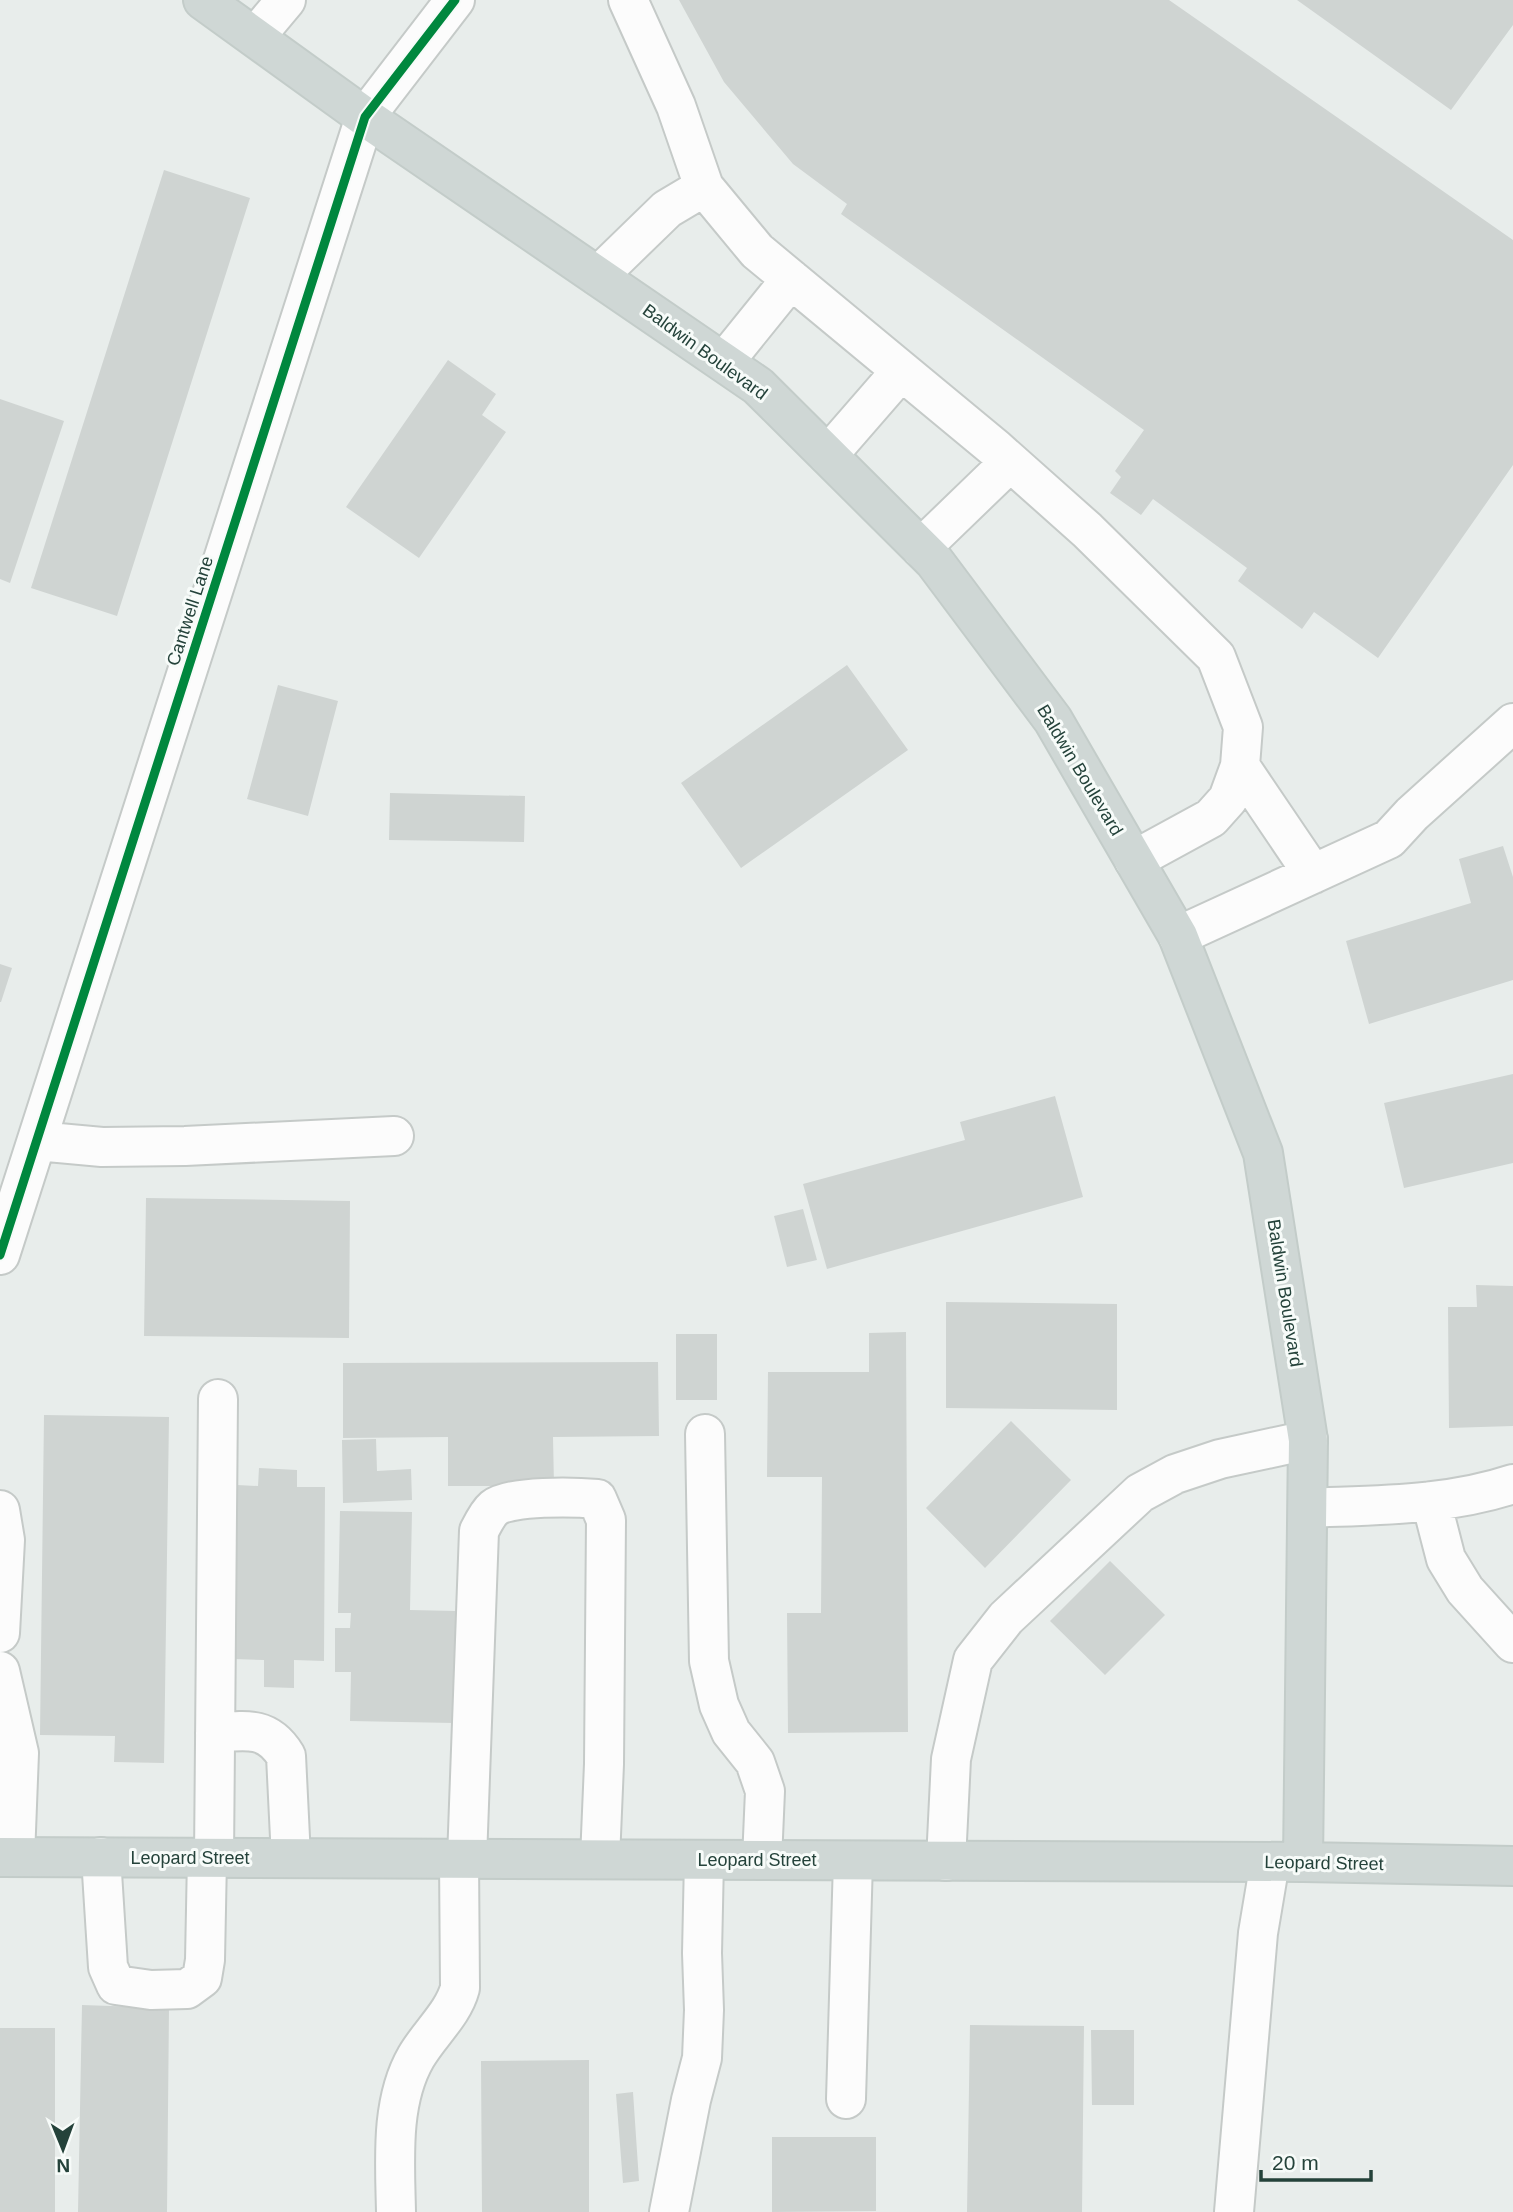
<svg xmlns="http://www.w3.org/2000/svg" width="1513" height="2212" font-family="Arial,sans-serif">
<rect width="100%" height="100%" fill="#e8edeb"/>
<path fill="#cfd4d2" d="M679,0H1169L1513,240V465L1378,658L1314,612L1302,629L1238,581L1247,568L1153,499L1141,515L1110,493L1121,477L1115,471L1144,430L841,214L847,204L793,164L724,82Z
M1297,0H1513V25L1451,110Z
M164,170L250,198L117,616L31,588Z
M448,360L496,394L482,415L506,432L419,558L346,507Z
M0,399L64,421L10,583L0,579Z
M847,665L908,750L741,868L681,783Z
M278,685L338,701L308,816L247,799Z
M390,793L525,796L524,842L389,840Z
M1503,846L1513,877V980L1369,1024L1346,941L1471,903L1459,859Z
M0,964L12,968L1,1002H0Z
M1513,1074V1163L1404,1188L1384,1103Z
M1055,1096L1083,1197L827,1269L803,1184L965,1140L960,1122Z
M146,1198L350,1201L349,1338L144,1336Z
M803,1209L817,1260L787,1267L774,1216Z
M1476,1285L1513,1286V1426L1449,1428L1448,1307H1477Z
M946,1302L1117,1304V1410L946,1408Z
M906,1332L908,1732L788,1733L787,1613H821L822,1477H767L768,1372H869V1333Z
M676,1334H717V1400H676Z
M658,1362L659,1436L553,1437L554,1486H448V1437L343,1438V1363Z
M44,1415L169,1417L164,1763L114,1762L115,1736L40,1735Z
M1011,1421L1071,1480L985,1568L926,1508Z
M376,1439L377,1471L411,1469L412,1500L343,1503L342,1440Z
M259,1468L297,1470V1487H325L324,1661L294,1660V1688L264,1687V1660L234,1659L237,1485L258,1486Z
M340,1511L412,1512L410,1610L456,1611L454,1723L350,1721L351,1672H335V1628H350L351,1613H338Z
M1110,1561L1165,1615L1105,1675L1050,1621Z
M82,2005L169,2008L167,2212H78Z
M970,2025L1084,2026L1082,2212H967Z
M0,2028H55V2212H0Z
M1091,2030H1134V2105H1092Z
M589,2060V2212H482L481,2061Z
M633,2092L639,2181L623,2183L616,2094Z
M772,2137H876V2211L772,2212Z"/>
<g fill="none" stroke-linecap="round" stroke-linejoin="round">
<defs>
<path id="minor" d="M628,0L676,106L704,187L757,251L996,449L1087,530L1216,657L1243,727L1240,766L1228,799L1211,818L1134,860
M255,37L286,0
M598,276L667,209L704,187
M724,362L791,279
M828,455L901,371
M921,548L1010,462
M1240,766L1313,874
M1178,936L1389,839L1412,814L1513,723
M37,1141L102,1147L185,1146L394,1136
M0,1255L365,117L455,0
M705,1434L709,1661L719,1705L731,1732L755,1762L765,1791L762,1860
M1431,1501L1446,1559L1465,1590L1513,1643
M1308,1508C1377,1505 1447,1506 1513,1484
M0,1510L5,1540L0,1633
M0,1671L19,1753L15,1857
M215,1733C246,1730 268,1726 286,1756L291,1858
M101,1857L108,1967L116,1985L151,1990L187,1989L202,1978L205,1960L207,1858
M214,1858L218,1399
M467,1859L479,1531C483,1523 488,1513 494,1508C510,1495 576,1497 597,1499L606,1520L604,1764L600,1859
M946,1861L951,1759L973,1660L1006,1618L1140,1493L1175,1474L1220,1459L1308,1440
M846,2099L853,1861
M396,2212C395,2161 390,2102 416,2057C430,2033 453,2014 460,1988L459,1859
M669,2212L691,2100L702,2058L704,2010L702,1953L704,1860
M1234,2212L1258,1933L1270,1862"/>
<path id="major" d="M203,0L365,117L758,386L934,561L1053,720L1178,936L1263,1153L1308,1440L1303,1862
M0,1857L1303,1862L1513,1866"/>
</defs>
<use href="#minor" stroke="#c5cac8" stroke-width="42"/>
<use href="#major" stroke="#c3ccc9" stroke-width="42"/>
<use href="#minor" stroke="#fcfcfc" stroke-width="38"/>
<use href="#major" stroke="#cfd7d5" stroke-width="38"/>
<defs>
<path id="cycleway" d="M0,1255L365,117L455,0"/>
</defs>
<use href="#cycleway" stroke="#f7fbf9" stroke-width="13"/>
<use href="#cycleway" stroke="#00873e" stroke-width="9"/>
</g>
<g text-anchor="middle" dominant-baseline="central" stroke-width="6" stroke-linejoin="round" paint-order="stroke">
<g font-size="18" fill="#24423a" stroke="#f7fbf9">
<text transform="translate(705 352) rotate(36)">Baldwin Boulevard</text>
<text transform="translate(190 611) rotate(-72)">Cantwell Lane</text>
<text transform="translate(1080 770) rotate(59)">Baldwin Boulevard</text>
<text transform="translate(1285 1293) rotate(81)">Baldwin Boulevard</text>
<text x="190" y="1858">Leopard Street</text>
<text x="757" y="1860">Leopard Street</text>
<text transform="translate(1324 1863) rotate(1)">Leopard Street</text>
</g>
</g>
<g transform="translate(63 2149) rotate(179)" stroke="#f7fbf9" stroke-width="5" paint-order="stroke">
<path d="M0-5L12 26L0 18L-12 26Z" fill="#24423a"/>
<text y="-10" font-size="19" font-weight="bold" text-anchor="middle" fill="#24423a">N</text>
</g>
<path d="M1261 2170v10h110v-10" fill="none" stroke="#24423a" stroke-width="3.5"/>
<text x="1272" y="2170" font-size="21" fill="#24423a" stroke="#f7fbf9" stroke-width="5" paint-order="stroke">20 m</text>
</svg>
